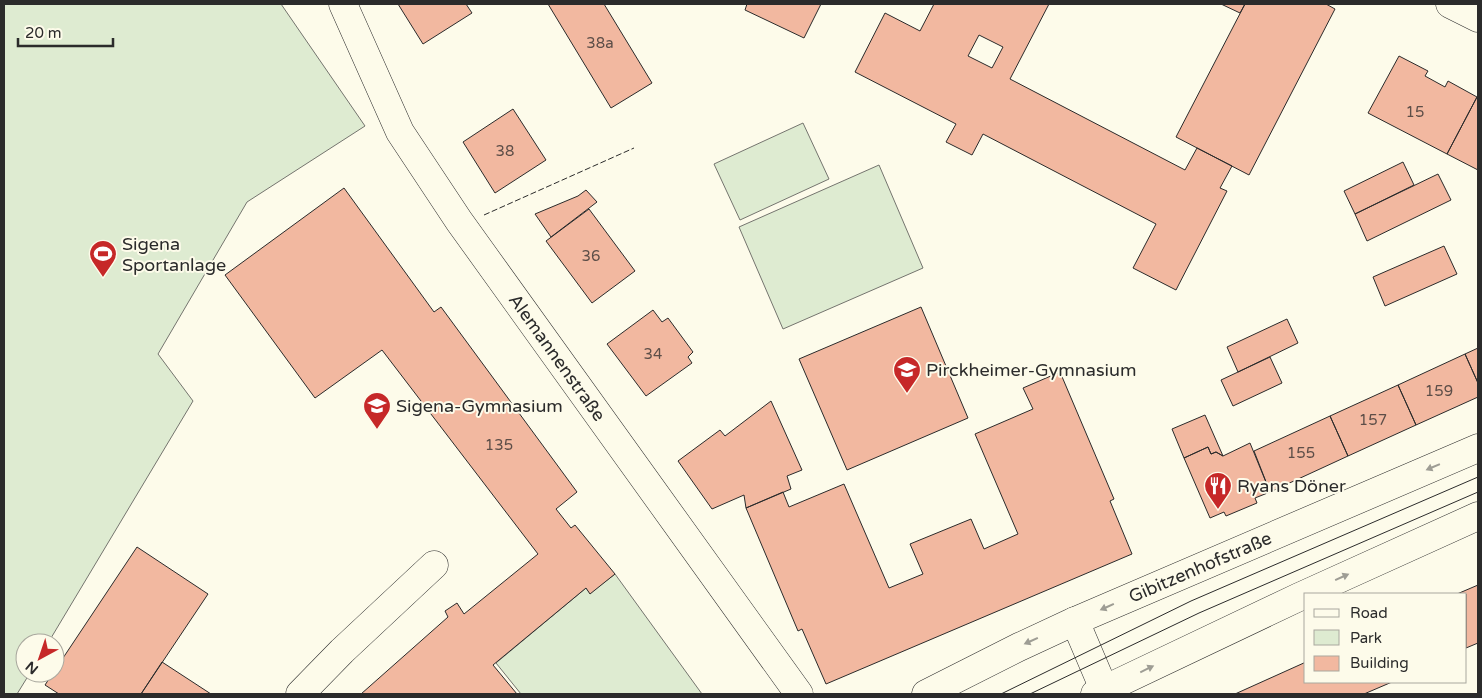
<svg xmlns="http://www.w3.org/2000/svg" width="1482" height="698" font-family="'Varela Round',sans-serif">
<rect width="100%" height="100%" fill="#fdfbea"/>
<path fill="#deebd1" stroke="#74746e" d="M4,4H281L365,126L247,202L158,354L193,401L48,643H25V673H30L17,694H4Z
M803,123L829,179L740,220L714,164Z
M879,165L923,268L783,329L739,227Z
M615,574L702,694H521L496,663L586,588L590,593Z"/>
<path fill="#f2b8a0" stroke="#2b2b2b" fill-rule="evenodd" d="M398,4H466L472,13L423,44Z
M548,4H604L652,83L611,108Z
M747,4H821L804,38L745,10Z
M934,4H1049L1010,79L1185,170L1197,148L1232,166L1220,188L1227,191L1176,290L1133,268L1156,224L983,134L972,155L946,142L956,124L855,72L885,13L920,31ZM979,35L1003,47L992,68L968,56Z
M1221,4H1245L1240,13Z
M1245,4H1326L1335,9L1249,175L1176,137Z
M1399,56L1428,71L1425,76L1445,87L1448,81L1477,97L1447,154L1368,113Z
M1477,97H1478V170L1447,154Z
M513,109L546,160L495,193L463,142Z
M1403,162L1414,185L1355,214L1344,191Z
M1438,174L1451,200L1367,241L1355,214Z
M344,188L434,312L441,307L577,492L556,509L571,528L575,525L615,574L590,594L586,588L493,665L517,694H361L448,617L445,611L457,603L464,614L538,554L382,350L315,398L225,275Z
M586,190L597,202L551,237L535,214L578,196Z
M589,209L635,271L592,303L546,241Z
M1444,246L1457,274L1385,306L1373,277Z
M921,307L968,418L847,470L799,359Z
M653,310L662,322L668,318L693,352L688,357L692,363L646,396L607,344Z
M1287,319L1298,343L1238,372L1227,347Z
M1478,348V383L1465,354Z
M1465,354L1478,383V397L1416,425L1398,385Z
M1270,357L1282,383L1233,406L1221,380Z
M1060,372L1114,499L1110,501L1132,554L826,684L802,629L798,631L746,508L783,492L789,507L844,484L889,588L923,574L910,544L971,519L984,549L1018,534L975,434L1033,409L1023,388Z
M1398,385L1416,425L1348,456L1330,416Z
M771,401L802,470L787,476L791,489L746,508L744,495L712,509L678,461L720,430L725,436Z
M1205,415L1223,456L1216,452L1211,454L1208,447L1184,458L1172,429Z
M1330,416L1348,456L1270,492L1254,451Z
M1250,443L1270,492L1255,498L1257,503L1226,516L1224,512L1210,518L1184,458L1208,447L1211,454L1216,452L1223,456Z
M137,547L208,594L141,694H59L45,685Z
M1478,585V643L1466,648V594H1457Z
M162,662L211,694H141Z
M1306,662V682H1392L1364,694H1235Z"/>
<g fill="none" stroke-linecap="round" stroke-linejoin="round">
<defs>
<g id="minor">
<path id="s1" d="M343,4L400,132L459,221L799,694"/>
<path d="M1450,4L1478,18"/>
<path d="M1075,621L1106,694"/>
<path d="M300,694L342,651L434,565"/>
</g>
<g id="major">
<path id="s2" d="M926,694L1019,647L1075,621L1478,448"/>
<path d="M1095,694L1299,597L1478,516"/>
</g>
</defs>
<use href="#minor" stroke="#2b2b2b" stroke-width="29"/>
<use href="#major" stroke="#2b2b2b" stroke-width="29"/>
<use href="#minor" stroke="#fdfbea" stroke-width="28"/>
<use href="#major" stroke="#fdfbea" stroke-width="28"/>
<path stroke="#2b2b2b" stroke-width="1" d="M1001,694L1191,601L1478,477
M1030,694L1199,613L1478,492"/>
<path stroke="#2b2b2b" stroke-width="1" stroke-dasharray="6 2.5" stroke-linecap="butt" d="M484,215L634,148"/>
</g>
<defs><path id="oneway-solid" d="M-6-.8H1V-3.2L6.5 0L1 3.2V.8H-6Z" transform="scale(1.25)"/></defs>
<g fill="#9e9d94">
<use href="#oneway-solid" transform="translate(1433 467) rotate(157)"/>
<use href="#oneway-solid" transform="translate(1342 577) rotate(-24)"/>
<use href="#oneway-solid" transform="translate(1107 607) rotate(156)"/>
<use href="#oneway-solid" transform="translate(1031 641) rotate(156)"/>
<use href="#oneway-solid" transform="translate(1147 669) rotate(-26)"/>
</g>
<defs>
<symbol id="stadium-pin" viewBox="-11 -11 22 30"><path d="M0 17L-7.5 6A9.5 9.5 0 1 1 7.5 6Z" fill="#c62828" stroke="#fdfbea"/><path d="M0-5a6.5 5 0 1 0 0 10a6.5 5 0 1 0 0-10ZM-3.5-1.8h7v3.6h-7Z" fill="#fff"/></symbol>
<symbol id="school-pin" viewBox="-11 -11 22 30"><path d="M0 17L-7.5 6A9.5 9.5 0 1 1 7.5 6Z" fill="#c62828" stroke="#fdfbea"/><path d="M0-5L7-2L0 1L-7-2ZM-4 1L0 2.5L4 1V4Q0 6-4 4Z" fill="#fff"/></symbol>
<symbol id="restaurant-pin" viewBox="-11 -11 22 30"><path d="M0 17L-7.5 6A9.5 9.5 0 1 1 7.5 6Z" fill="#c62828" stroke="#fdfbea"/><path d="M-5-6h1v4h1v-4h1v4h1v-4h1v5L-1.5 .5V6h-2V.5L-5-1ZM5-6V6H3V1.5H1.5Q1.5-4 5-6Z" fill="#fff"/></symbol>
</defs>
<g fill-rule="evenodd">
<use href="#stadium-pin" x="87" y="238" width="32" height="43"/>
<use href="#school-pin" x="891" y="354" width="32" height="43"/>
<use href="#school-pin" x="361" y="390" width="32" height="43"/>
<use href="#restaurant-pin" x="1202" y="470" width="32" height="43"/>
</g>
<g text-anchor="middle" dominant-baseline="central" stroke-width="4" stroke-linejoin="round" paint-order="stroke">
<g font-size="15" fill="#5d4e48">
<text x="600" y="43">38a</text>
<text x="1415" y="112">15</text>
<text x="505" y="151">38</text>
<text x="591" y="256">36</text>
<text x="653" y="354">34</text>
<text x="1439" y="391">159</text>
<text x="1373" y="420">157</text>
<text x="499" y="445">135</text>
<text x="1301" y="453">155</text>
</g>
<g font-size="18" fill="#2b2b2b" stroke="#fdfbea" text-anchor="start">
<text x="122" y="244">Sigena<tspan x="122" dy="21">Sportanlage</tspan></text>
<text x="926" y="370">Pirckheimer-Gymnasium</text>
<text x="396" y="406">Sigena-Gymnasium</text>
<text x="1237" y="486">Ryans Döner</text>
</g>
<g font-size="18" fill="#2b2b2b" stroke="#fdfbea">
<text stroke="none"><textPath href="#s1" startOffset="415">Alemannenstraße</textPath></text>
<text stroke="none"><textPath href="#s2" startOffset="302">Gibitzenhofstraße</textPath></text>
</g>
</g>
<rect width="1482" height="698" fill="none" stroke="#2b2b2b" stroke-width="10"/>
<rect x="1304" y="593" width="162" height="90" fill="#fdfbea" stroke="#a9a89e"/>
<rect x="1314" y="609" width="25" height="8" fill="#fdfbea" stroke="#a9a89e"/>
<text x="1350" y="618" font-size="15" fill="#2b2b2b">Road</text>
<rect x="1314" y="630" width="25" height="15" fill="#deebd1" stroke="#a9a89e"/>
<text x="1350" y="643" font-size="15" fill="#2b2b2b">Park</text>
<rect x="1314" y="656" width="25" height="15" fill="#f2b8a0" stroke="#a9a89e"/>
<text x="1350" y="668" font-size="15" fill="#2b2b2b">Building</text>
<g transform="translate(40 658) rotate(220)"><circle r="24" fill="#fdfbea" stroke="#a9a89e"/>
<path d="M0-4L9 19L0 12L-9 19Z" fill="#c62828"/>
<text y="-8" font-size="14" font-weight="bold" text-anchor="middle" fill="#2b2b2b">N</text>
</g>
<path d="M18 38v8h95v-8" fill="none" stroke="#2b2b2b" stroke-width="2.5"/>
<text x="25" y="38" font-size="15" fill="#2b2b2b" stroke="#fdfbea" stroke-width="4" paint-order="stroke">20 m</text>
</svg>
